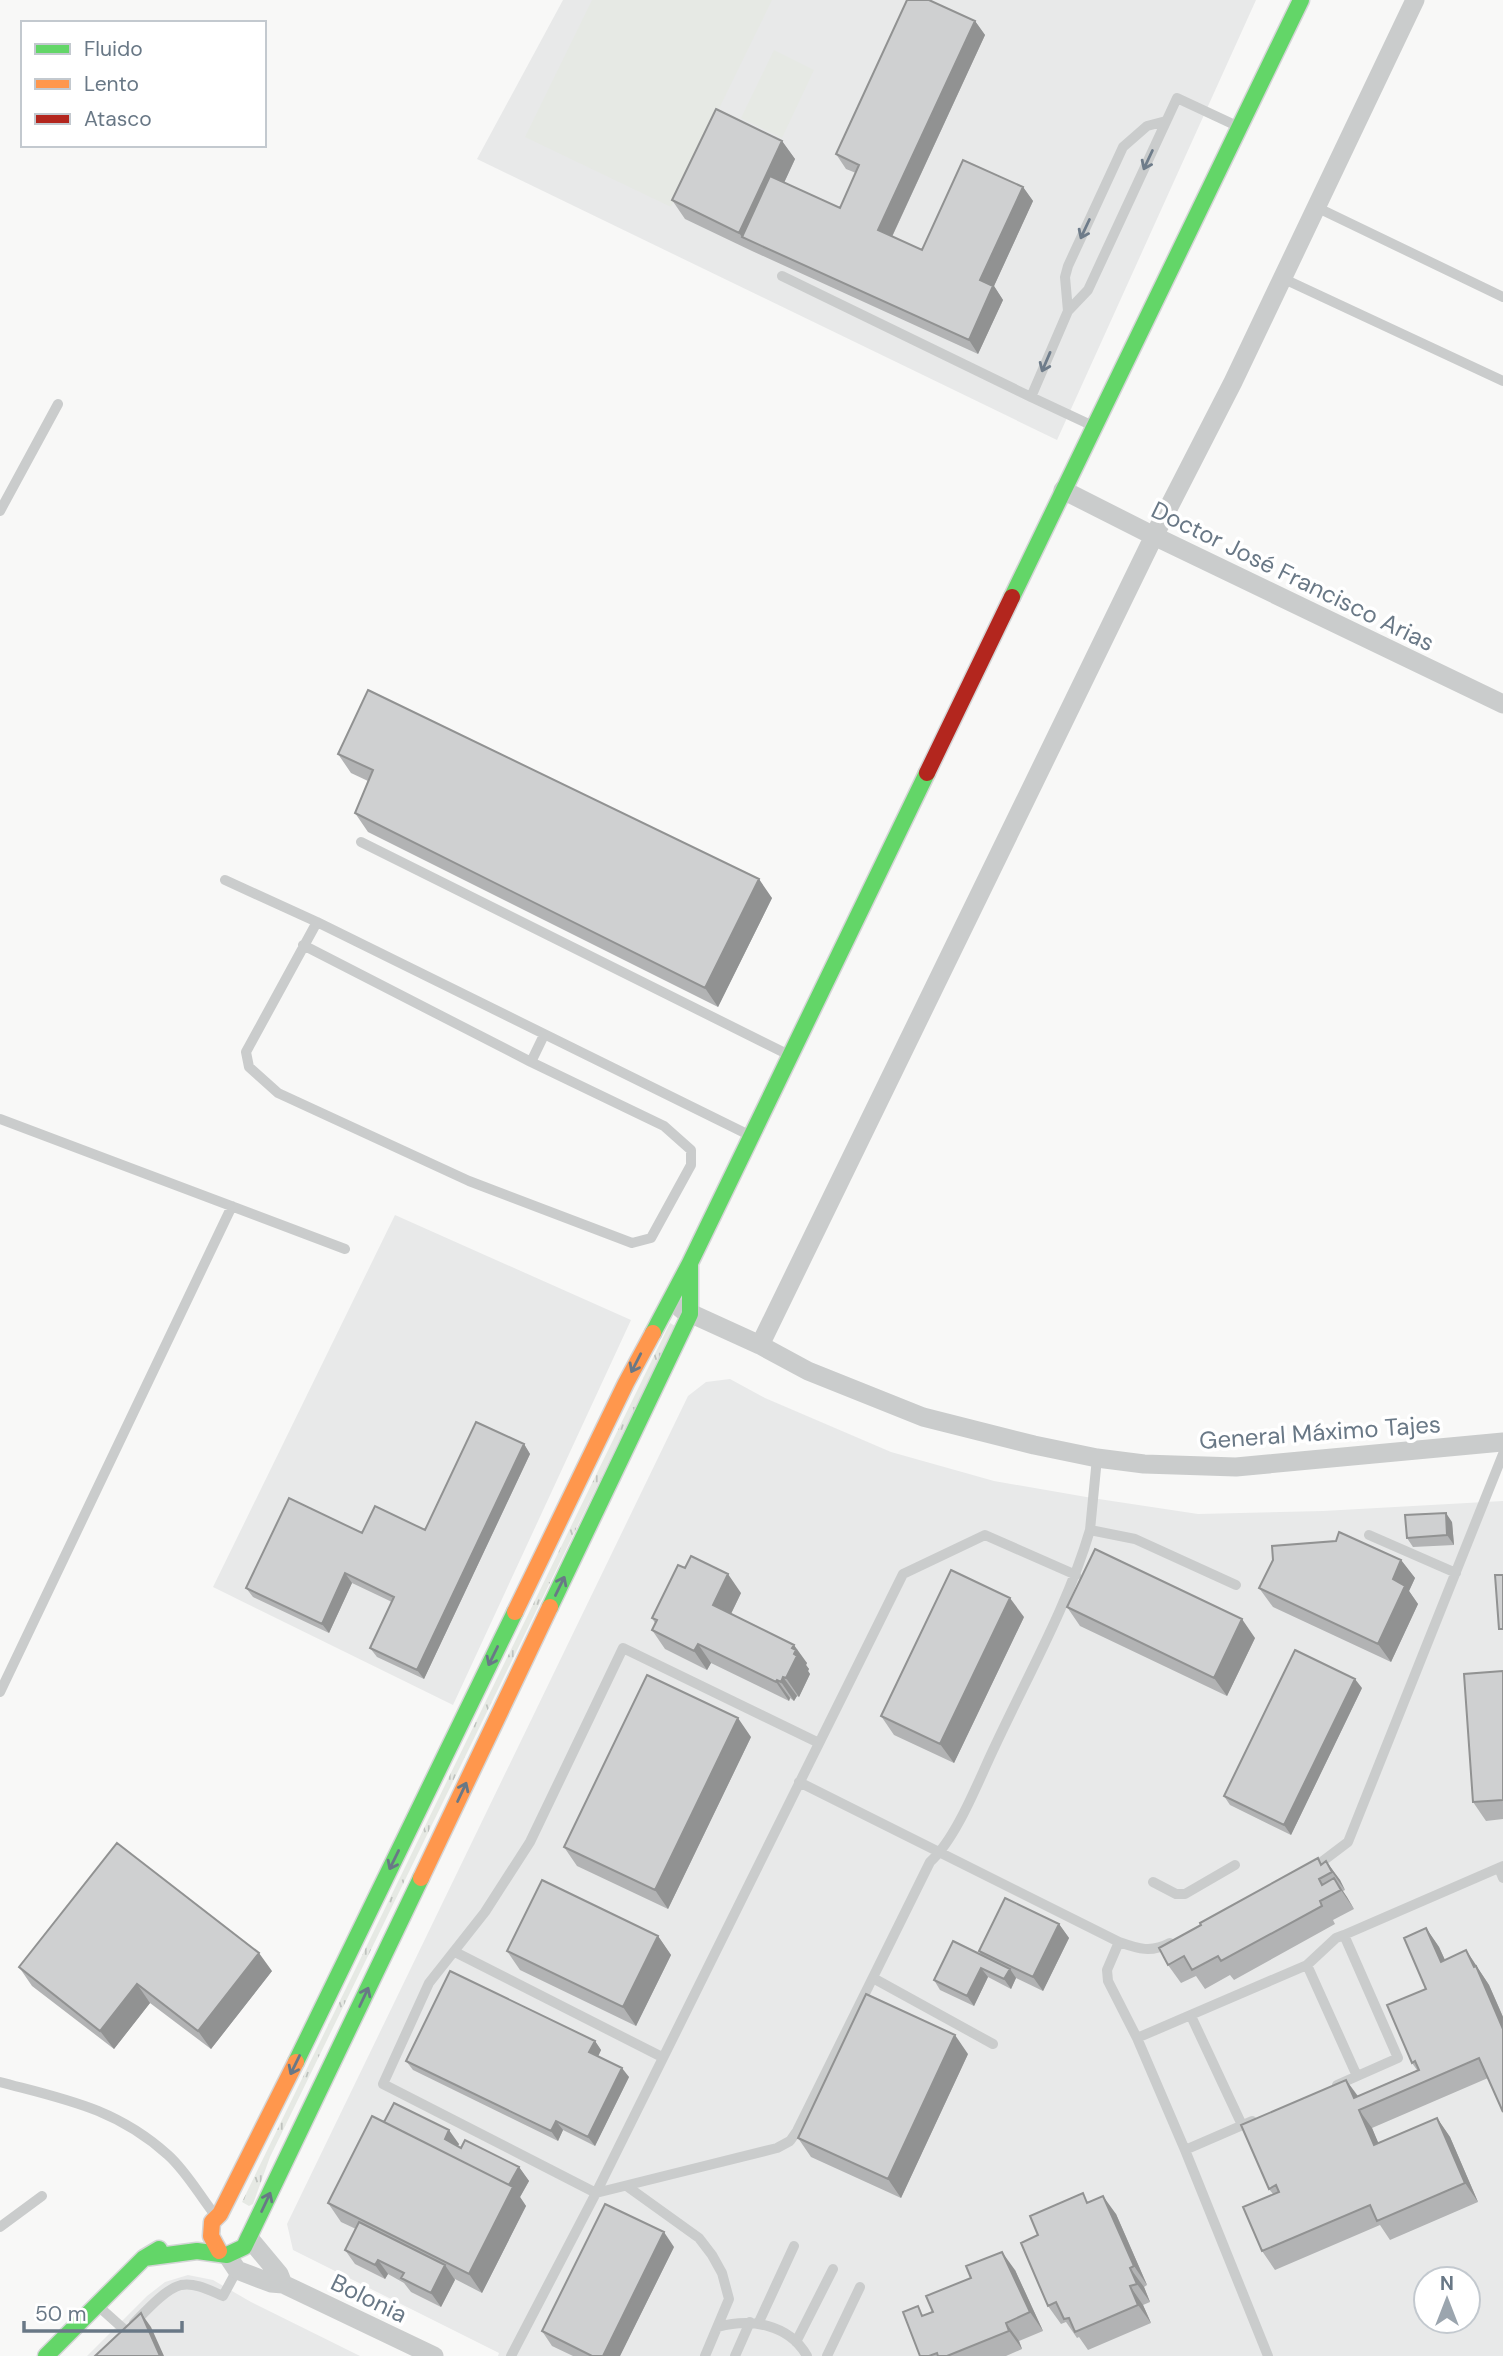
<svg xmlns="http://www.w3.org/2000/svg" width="1503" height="2356" font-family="'DM Sans',sans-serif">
<defs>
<pattern id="grass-tufts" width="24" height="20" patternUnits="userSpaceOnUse" patternTransform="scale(1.75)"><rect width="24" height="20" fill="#e6e9e4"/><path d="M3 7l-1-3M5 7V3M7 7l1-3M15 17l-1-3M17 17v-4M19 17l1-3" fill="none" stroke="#bec2be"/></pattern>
</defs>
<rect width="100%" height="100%" fill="#f8f8f7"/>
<path fill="#e8e9e9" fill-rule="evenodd" d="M563,0H1256L1057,440L477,159Z
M395,1215L631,1320L453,1705L213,1587Z
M730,1379L765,1398L891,1452L994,1481L1092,1498L1198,1514L1323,1511L1503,1501V2356H498L499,2353L293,2250L287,2224L688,1396L706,1382ZM1426,2279H1468V2321H1426Z
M188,2275L213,2280L251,2302L360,2356H87L147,2296L165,2282Z"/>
<path fill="url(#grass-tufts)" d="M670,1323L675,1326L270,2157L253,2204L249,2206L242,2202Z"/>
<path fill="#e6e9e4" d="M592,0H772L671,207L525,137Z
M774,50L814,70L782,138L741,118Z"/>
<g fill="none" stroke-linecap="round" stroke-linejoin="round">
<defs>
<path id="fast" d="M1012,597L1301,0
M653,1333L690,1263L927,773
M550,1607L690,1314V1264
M296,2062L515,1612
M144,2258L197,2251L227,2255L244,2247L421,1878
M46,2356L144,2258L159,2249"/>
<path id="slow" d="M515,1612L626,1383L653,1333
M421,1878L550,1607
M219,2251L211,2236L212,2222L220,2214L296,2062"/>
<path id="jam" d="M927,773L1012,597"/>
</defs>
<use href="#fast" stroke="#d4d5d6" stroke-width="19"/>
<use href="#slow" stroke="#d4d5d6" stroke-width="19"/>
<use href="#jam" stroke="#d4d5d6" stroke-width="19"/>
<path stroke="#cacccc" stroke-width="10" d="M1316,207L1503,297
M782,276L1031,397
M1282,278L1503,381
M1068,311L1065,277L1068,266L1123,147L1147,126L1166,121
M1093,426L1031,397L1068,311L1088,290L1177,98L1237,126
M0,511L58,404
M361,842L789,1055
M225,880L317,922L749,1135
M303,945L531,1062L664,1126L691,1150V1165L651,1238L632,1243L469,1181L278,1093L249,1067L246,1052L317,922
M531,1062L544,1035
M0,1119L345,1249
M1097,1458L1090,1530L1135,1539L1236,1585
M1369,1535L1456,1573
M0,1692L232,1206
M819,1743L623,1648L530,1842L485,1912L429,1983L383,2084L596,2193L777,2148L790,2141L797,2131L930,1862C957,1838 979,1779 995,1746C1028,1675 1068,1605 1090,1530
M799,1782L1119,1942C1139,1949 1151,1953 1170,1943
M1499,1868L1503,1878
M1311,1870L1348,1842L1503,1454
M1153,1882L1176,1894H1185L1235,1865
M1119,1942L1107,1970L1108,1981L1137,2038L1185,2150L1268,2356
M455,1952L662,2057
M1307,1965L1357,2076
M873,1978L993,2044
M1191,2016L1242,2125
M1137,2038L1307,1965L1336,1938L1344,1935L1503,1866
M0,2082C64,2099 116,2108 168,2155C186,2171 200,2196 215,2215
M1337,2085L1398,2058L1344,1935
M1185,2150L1252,2121
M628,2187L699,2238L712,2255L722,2273L729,2299L705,2356
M0,2227L42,2196
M98,2306L126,2331
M134,2323C145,2312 165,2289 181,2285C195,2282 211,2291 223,2296L237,2270
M758,2324L794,2246
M718,2327C751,2318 789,2324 807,2356
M796,2342L833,2269
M511,2356L596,2193L903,1574L985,1535L1076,1575
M735,2356L750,2322
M827,2356L860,2287"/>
<path stroke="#cacccc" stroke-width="19" d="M1063,490L1154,536L1503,704
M681,1309L760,1345L808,1371L923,1417L1034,1445L1097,1458L1144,1464L1236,1467L1503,1442
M760,1345L1154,536L1233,382L1415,0
M249,2238L279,2274L283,2284
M227,2255L237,2270L271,2283L283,2284L434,2356"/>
<use href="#fast" stroke="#63d668" stroke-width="16"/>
<use href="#slow" stroke="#ff974d" stroke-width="16"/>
<use href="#jam" stroke="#b3261e" stroke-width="16"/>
</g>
<path fill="#b2b3b4" d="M975,21L985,35L892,237L922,250L1023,187L1033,201L994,286L1003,300L978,354L752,251L685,219L672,200L782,141L795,159L784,183L840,208L856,173L846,169L836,154Z
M338,754L772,898L718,1007L368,832L355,813L368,781L351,773Z
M524,1444L530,1454L424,1679L377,1657L370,1648L392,1602L352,1583L329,1633L253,1597L246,1588L362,1533L425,1530Z
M1452,1522L1454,1545L1413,1547L1407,1538Z
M1336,1541L1401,1560L1415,1578L1409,1591L1418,1604L1391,1662L1273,1607L1259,1588Z
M741,1593L731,1614L807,1663L806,1665L809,1669L808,1671L810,1674L799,1697L797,1696L794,1701L790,1698L789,1701L711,1663L707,1670L665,1649L652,1630L655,1623L652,1618Z
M1067,1607L1255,1638L1227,1696L1080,1626Z
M1024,1617L954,1763L894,1735L881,1716Z
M1503,1671V1819L1486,1821L1473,1802Z
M1362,1688L1291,1835L1230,1805L1224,1796Z
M751,1737L668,1909L577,1866L564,1847Z
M1326,1861L1340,1880L1345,1890L1343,1891L1354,1909L1333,1920L1335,1924L1234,1980L1230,1975L1205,1989L1196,1976L1181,1983L1168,1965Z
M1059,1924L1069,1938L1043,1991L1016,1978L1011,1989L988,1977L974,2006L940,1990L934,1980L982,1956L979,1951Z
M1426,1928L1439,1947L1445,1960L1466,1950L1489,1985L1503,2017V2112L1488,2078L1372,2128L1378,2143L1437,2118L1450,2137L1478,2202L1390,2240L1380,2225L1275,2270L1262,2251L1273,2194L1269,2189L1346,2080L1358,2096L1417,2070L1412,2063L1426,1989Z
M658,1936L671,1955L636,2026L520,1970L507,1951Z
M19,1967L272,1971L211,2049L150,2003L114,2049L32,1986Z
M595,2041L601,2050L598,2056L629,2077L595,2146L563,2130L558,2141L413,2070L406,2061Z
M968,2054L901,2198L811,2157L798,2138Z
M384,2122L459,2144L458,2146L519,2167L529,2181L520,2197L526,2206L482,2293L455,2279L441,2307L411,2292L404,2283L388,2274L385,2279L355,2264L345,2250L356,2229L341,2222L328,2203Z
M1089,2202L1116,2214L1147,2285L1144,2287L1150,2302L1143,2305L1151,2323L1088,2350L1079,2337L1077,2338L1066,2322L1061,2324L1048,2306L1038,2235Z
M674,2247L620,2356H573L552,2346L542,2331Z
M1015,2270L1043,2331L1019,2341L1022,2349L1006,2356H920L924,2315Z"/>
<path fill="#919292" d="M975,21L985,35L888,245L878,230Z
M782,141L795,159L756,243L742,237L739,233Z
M1023,187L1033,201L994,286L1003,300L978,354L969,340L980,280Z
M759,879L772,898L718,1007L705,988Z
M524,1444L530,1454L424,1679L417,1670Z
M1446,1513L1452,1522L1454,1545L1447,1535Z
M1401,1560L1415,1578L1409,1591L1418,1604L1391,1662L1378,1644L1393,1579Z
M345,1573L352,1583L329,1633L322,1624Z
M728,1574L741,1593L726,1624L713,1605Z
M1010,1598L1024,1617L954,1763L940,1744Z
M1242,1619L1255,1638L1227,1696L1214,1678Z
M698,1644L711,1663L707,1670L694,1651Z
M794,1645L807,1663L806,1665L809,1669L808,1671L810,1674L799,1697L786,1678L792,1648Z
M783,1677L797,1696L794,1701L781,1682Z
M1355,1679L1362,1688L1291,1835L1284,1825Z
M777,1680L790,1698L789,1701L776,1682Z
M738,1718L751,1737L668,1909L655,1890Z
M1326,1861L1340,1880L1345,1890L1332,1872Z
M1334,1878L1347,1897L1354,1909L1341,1890Z
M1059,1924L1069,1938L1043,1991L1033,1977Z
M1426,1928L1439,1947L1454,1980L1441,1962Z
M658,1936L671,1955L636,2026L623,2007Z
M1466,1950L1489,1985L1503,2017V2029Z
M259,1953L272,1971L211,2049L198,2031Z
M981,1968L988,1977L974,2006L967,1996Z
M1010,1969L1016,1978L1011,1989L1004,1979Z
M137,1984L150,2003L114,2049L100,2031Z
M955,2035L968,2054L901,2198L888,2179Z
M595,2041L601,2050L596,2061L589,2052Z
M622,2068L629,2077L595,2146L588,2137Z
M1346,2080L1359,2098H1354Z
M1359,2110L1372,2128L1387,2163L1374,2145Z
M1437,2118L1450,2137L1478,2202L1465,2183Z
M556,2121L563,2130L558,2141L551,2131Z
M449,2130L459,2144L454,2154L445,2139Z
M519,2167L529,2181L520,2197L526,2206L482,2293L469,2274L508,2187Z
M1103,2196L1116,2214L1147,2285L1134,2266Z
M664,2232L674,2247L620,2356H603Z
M1002,2252L1015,2270L1043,2331L1030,2312Z
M378,2260L388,2274L385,2279L375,2265Z
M445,2265L455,2280L441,2307L431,2293Z
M1130,2268L1144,2287L1150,2302L1137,2284Z
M1130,2286L1143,2305L1151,2323L1138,2305Z
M141,2313L151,2327L164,2356H160Z
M1006,2323L1019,2341L1022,2349L1009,2331Z"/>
<path fill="#cfd0d1" stroke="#919292" stroke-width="2" d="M907,0H929L975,21L878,230L922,250L963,160L1023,187L980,280L993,286L969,340L742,237L770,176L840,208L859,165L836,154Z
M716,109L782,141L739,233L672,200Z
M368,690L759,879L705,988L355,813L373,770L338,754Z
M476,1422L524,1444L417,1670L370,1648L394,1597L345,1573L322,1624L246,1588L289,1498L362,1533L375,1506L425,1530Z
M1446,1513L1447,1535L1407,1538L1405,1515Z
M1339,1532L1401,1560L1393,1579L1405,1586L1378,1644L1259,1588L1273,1560L1272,1546L1336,1541Z
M1095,1549L1242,1619L1214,1678L1067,1607Z
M691,1556L728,1574L713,1605L794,1645L792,1648L796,1650L794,1654L797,1656L786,1678L783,1677L781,1682L777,1680L776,1682L698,1644L694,1651L652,1630L657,1620L652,1618L678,1565L685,1568Z
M951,1570L1010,1598L940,1744L881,1716Z
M1495,1575H1503V1629H1499Z
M1295,1650L1355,1679L1284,1825L1224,1796Z
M1503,1671V1800L1473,1802L1464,1674Z
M647,1675L738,1718L655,1890L564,1847Z
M117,1843L259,1953L198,2031L137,1984L100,2031L19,1967Z
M1318,1858L1321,1865L1326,1861L1332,1872L1319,1879L1322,1885L1334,1878L1341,1890L1320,1901L1322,1906L1221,1961L1218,1956L1192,1970L1184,1956L1168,1965L1159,1948L1201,1925L1200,1923Z
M542,1880L658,1936L623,2007L507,1951Z
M1005,1898L1059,1924L1033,1977L979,1951Z
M1426,1928L1441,1962L1466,1950L1474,1967L1476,1966L1503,2029V2112L1479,2058L1359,2110L1374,2145L1437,2118L1465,2183L1377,2221L1370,2205L1262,2251L1243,2207L1279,2192L1276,2185L1269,2189L1241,2125L1346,2080L1354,2098L1419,2070L1415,2061L1412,2063L1387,2005L1426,1989L1404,1938Z
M953,1941L1010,1969L1004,1979L981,1968L967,1996L934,1980Z
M450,1971L595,2041L589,2052L622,2068L588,2137L556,2121L551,2131L406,2061Z
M866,1994L955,2035L888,2179L798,2138Z
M394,2103L449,2130L445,2139L461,2148L465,2140L519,2167L509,2185L384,2122Z
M372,2116L513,2187L469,2274L328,2203Z
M1083,2193L1087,2203L1103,2196L1134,2266L1130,2268L1137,2284L1130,2286L1138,2305L1075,2332L1069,2318L1064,2319L1056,2302L1048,2306L1021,2243L1038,2235L1030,2216Z
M605,2204L664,2232L603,2356H592L542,2331Z
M359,2222L445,2265L431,2293L401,2278L404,2273L378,2260L375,2265L345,2250Z
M1002,2252L1030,2312L1006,2323L1009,2331L947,2356H938L937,2353L929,2356H920L903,2312L918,2306L922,2316L933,2312L926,2296L971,2278L966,2266Z
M141,2313L160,2356H95Z"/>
<defs><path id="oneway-shaft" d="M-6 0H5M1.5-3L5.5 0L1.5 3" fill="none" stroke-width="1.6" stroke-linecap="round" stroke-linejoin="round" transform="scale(1.75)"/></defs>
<g stroke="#6e7c8a">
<use href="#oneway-shaft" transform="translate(1148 160) rotate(115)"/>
<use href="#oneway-shaft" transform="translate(1085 229) rotate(115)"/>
<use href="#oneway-shaft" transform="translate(1046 362) rotate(113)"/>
</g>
<g stroke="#697886">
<use href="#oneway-shaft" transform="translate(636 1363) rotate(117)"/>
<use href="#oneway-shaft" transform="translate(560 1586) rotate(-64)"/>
<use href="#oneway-shaft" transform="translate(493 1656) rotate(116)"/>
<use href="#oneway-shaft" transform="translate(462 1792) rotate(-65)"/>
<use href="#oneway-shaft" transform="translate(394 1860) rotate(116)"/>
<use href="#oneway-shaft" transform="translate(364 1997) rotate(-65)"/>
<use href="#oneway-shaft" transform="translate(295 2065) rotate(116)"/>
<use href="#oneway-shaft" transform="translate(266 2202) rotate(-65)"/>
</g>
<g text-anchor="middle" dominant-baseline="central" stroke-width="7" stroke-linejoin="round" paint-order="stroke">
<g font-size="24" fill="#697886" stroke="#fff">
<text transform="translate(1293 576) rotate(26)">Doctor José Francisco Arias</text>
<text transform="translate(1320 1432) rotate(-4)">General Máximo Tajes</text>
<text transform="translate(369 2298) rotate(26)">Bolonia</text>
</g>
</g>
<rect x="21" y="21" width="245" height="126" fill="#ffffff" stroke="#c3c9cf" stroke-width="2"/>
<rect x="35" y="44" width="35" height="10" fill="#63d668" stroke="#c3c9cf" stroke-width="2"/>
<text x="84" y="56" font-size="21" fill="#697886">Fluido</text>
<rect x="35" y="79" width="35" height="10" fill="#ff974d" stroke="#c3c9cf" stroke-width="2"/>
<text x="84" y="91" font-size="21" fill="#697886">Lento</text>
<rect x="35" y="114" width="35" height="10" fill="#b3261e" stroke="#c3c9cf" stroke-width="2"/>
<text x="84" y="126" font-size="21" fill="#697886">Atasco</text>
<g transform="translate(1447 2300)"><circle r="33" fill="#ffffff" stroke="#c3c9cf" stroke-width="2"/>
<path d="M0-5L12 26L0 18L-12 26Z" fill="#9ba5ae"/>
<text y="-10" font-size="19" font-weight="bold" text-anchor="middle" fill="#697886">N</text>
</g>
<path d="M24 2321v10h158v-10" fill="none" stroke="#697886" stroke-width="3.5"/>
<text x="35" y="2321" font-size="21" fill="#697886" stroke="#ffffff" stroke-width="5" paint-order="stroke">50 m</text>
</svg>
